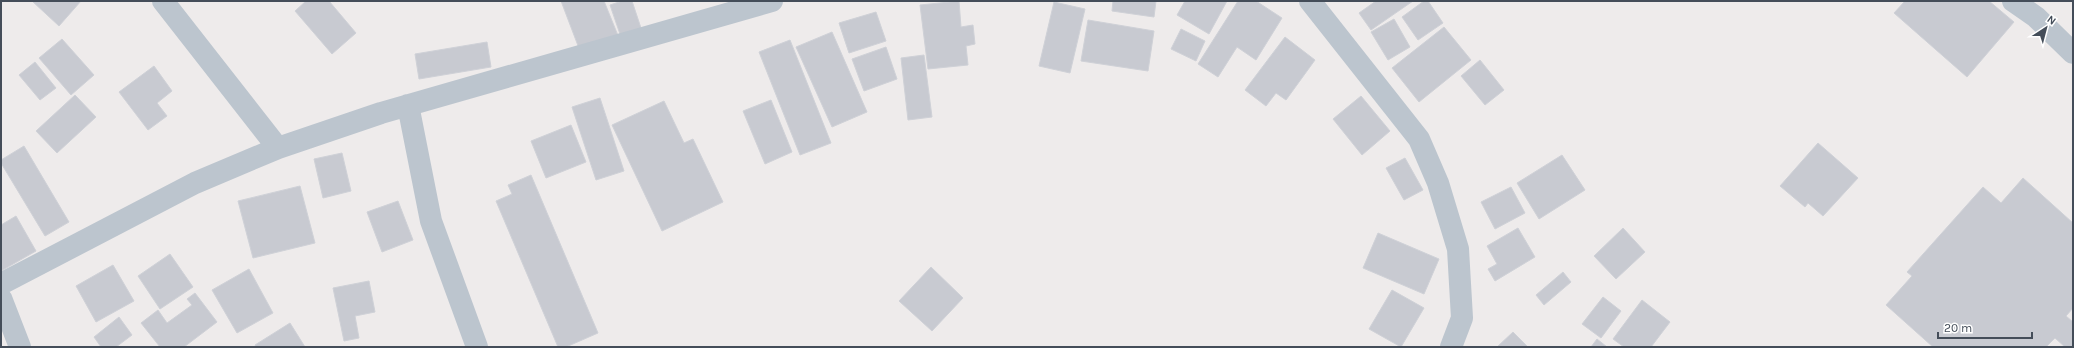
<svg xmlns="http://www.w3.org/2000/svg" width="2074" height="348" font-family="Karla,sans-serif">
<rect width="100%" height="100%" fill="#eeebeb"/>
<path fill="#c8cad1" stroke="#cfd1d7" d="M32,1H81L59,26Z
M306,1H329L356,33L332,54L295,11Z
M561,1H604L619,38L580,51Z
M622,1H632L643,34L622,40L610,5Z
M959,1L961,27L973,25L975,44L966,46L968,65L928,69L920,5Z
M1113,1H1156L1154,17L1112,11Z
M1185,1H1227L1209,34L1177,15Z
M1238,1H1256L1282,18L1256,60L1237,47L1218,77L1198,64Z
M1376,1H1413L1371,30L1359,13Z
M1424,1H1428L1443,23L1418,40L1402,17Z
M1905,1H1989L2014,22L1967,77L1894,13Z
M1054,2L1085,9L1070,73L1039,66Z
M876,12L886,41L849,53L839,23Z
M1394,19L1410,47L1388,60L1371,32Z
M1088,20L1154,31L1148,71L1081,61Z
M1444,27L1471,60L1419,102L1392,68Z
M1181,29L1205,41L1196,61L1171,49Z
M832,32L867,112L832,127L796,47Z
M1285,37L1315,60L1286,100L1276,93L1266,106L1245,90Z
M62,39L94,75L71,95L39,58Z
M790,40L831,143L800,155L759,52Z
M487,42L491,67L419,79L415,54Z
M886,47L897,79L864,91L852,59Z
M924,55L932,117L908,120L901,58Z
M1480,60L1504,90L1485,105L1461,76Z
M35,62L56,88L40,100L19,75Z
M154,66L172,91L157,103L167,116L148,130L119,92Z
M75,95L96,117L57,153L36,131Z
M1361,96L1390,131L1362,155L1333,119Z
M600,98L624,171L596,180L572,107Z
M771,100L792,152L765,164L743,111Z
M664,101L684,143L693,139L723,202L662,231L612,125Z
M571,125L586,162L546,178L531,141Z
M1818,143L1858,178L1823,216L1808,203L1805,207L1780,186Z
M24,146L69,222L45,236L1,163V160Z
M342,153L351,191L323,198L314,159Z
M1562,155L1585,190L1539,219L1517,183Z
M1405,158L1423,190L1404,200L1386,168Z
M531,175L598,333L566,347H558L496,201L512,194L508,185Z
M2023,178L2073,223V308L2066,316L2073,322V347H2065L2055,338L2046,347H1933L1886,305L1912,276L1907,272L1983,187L2001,203Z
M300,186L315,243L253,258L238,201Z
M1511,187L1525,213L1495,229L1481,202Z
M398,201L413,240L382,252L367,212Z
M16,216L36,251L1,271V225Z
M1518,228L1535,257L1495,281L1488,269L1497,264L1487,246Z
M1623,228L1645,252L1616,279L1594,256Z
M1378,233L1439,259L1424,294L1363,268Z
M170,254L193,287L160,309L138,276Z
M113,265L134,301L96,322L76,286Z
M931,267L963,298L932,331L899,301Z
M249,269L273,313L237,333L212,290Z
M1563,272L1571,282L1544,305L1536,295Z
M369,281L375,312L355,316L359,338L344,341L333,288Z
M1392,290L1424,308L1401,347L1369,329Z
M195,293L217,322L184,347H160L141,323L158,310L167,323L192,305L187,299Z
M1603,297L1621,311L1601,338L1582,324Z
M1642,300L1670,322L1651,347H1624L1613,339Z
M119,317L132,335L116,347H101L94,337Z
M290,323L305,347H256L255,345Z
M1513,332L1528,347H1497Z
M1597,339L1607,347H1591Z"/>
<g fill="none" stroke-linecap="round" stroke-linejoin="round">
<path stroke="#bcc5ce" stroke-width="22" d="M163,1L278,148
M1310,1L1419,139L1438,183L1458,249L1462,318L1451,347
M2013,1L2036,17L2073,53
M408,105L431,221L477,347
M1,284L195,183L278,148L381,113L772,1
M1,298L20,347"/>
</g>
<rect width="2074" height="348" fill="none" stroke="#444d59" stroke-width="4"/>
<g transform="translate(2046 28) rotate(36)" stroke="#ffffff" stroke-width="3" paint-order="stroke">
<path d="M0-3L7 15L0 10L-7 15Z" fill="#444d59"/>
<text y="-6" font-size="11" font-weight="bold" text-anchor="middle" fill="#444d59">N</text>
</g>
<path d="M1938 332v6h94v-6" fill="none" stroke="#444d59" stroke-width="2"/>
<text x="1944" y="332" font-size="12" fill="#444d59" stroke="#ffffff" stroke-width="3" paint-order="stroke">20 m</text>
</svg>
